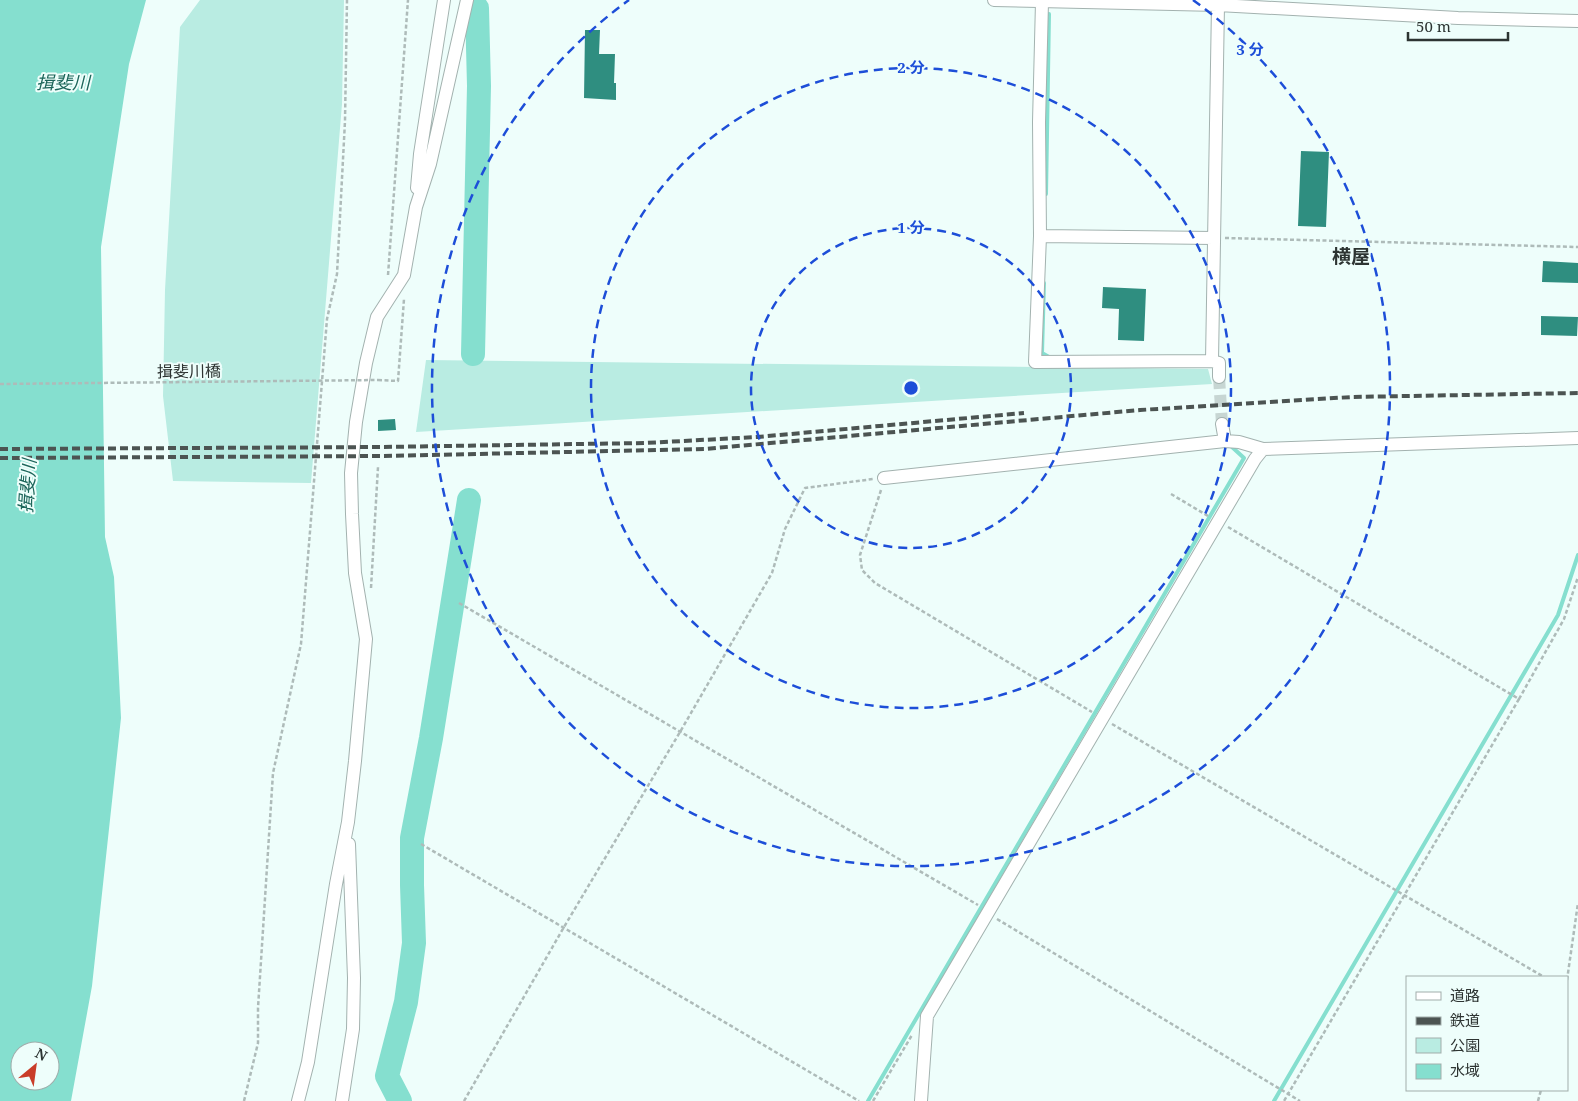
<svg xmlns="http://www.w3.org/2000/svg" width="1578" height="1101" font-family="'Noto Serif','Noto Sans JP',serif">
<rect width="100%" height="100%" fill="#eefefb"/>
<path fill="#b9ece2" d="M200,0H344L342,104L311,483L173,481L163,396L165,290L180,27Z
M426,360L1208,369L1212,384L416,432Z"/>
<path fill="#85dfcf" fill-rule="evenodd" d="M0,0H146L129,64L101,247L105,537L114,577L121,718L92,986L71,1101H0ZM20,1051H50V1081H20Z"/>
<g fill="none" stroke-linecap="round" stroke-linejoin="round">
<path stroke="#85dfcf" stroke-width="4" d="M1046,194L1049,14
M1044,283L1042,353L1049,357
M868,1101L1244,458L1232,447
M1274,1101L1558,615L1578,555"/>
<path stroke="#85dfcf" stroke-width="24" d="M473,354L479,86L477,8
M400,1101L387,1076L406,1002L414,943L412,885V838L431,738L469,500"/>
</g>
<path fill="#2f8e80" d="M585,30H600L599,54H615L614,83H616V100L584,98Z
M1301,151L1329,152L1326,227L1298,226Z
M1543,261L1578,263V283L1542,282Z
M1103,287L1146,289L1144,341L1118,340L1119,309L1102,308Z
M1541,316L1578,317L1577,336L1541,335Z
M395,419L396,430L378,431V420Z"/>
<g fill="none" stroke-linecap="round" stroke-linejoin="round">
<path stroke="#c7d6d3" stroke-width="12" stroke-dasharray="12 6" stroke-linecap="butt" d="M1219,377L1222,424"/>
<defs>
<path id="minor" d="M994,0L1218,5L1458,18L1578,21
M1042,2L1039,122L1040,236L1035,362L1212,361L1219,363V377
M417,188L420,154L444,0
M1040,236L1214,238
M1212,361L1218,5
M1222,424L1225,441L1239,442L1263,449L1578,438
M884,478L1225,441
M298,1101L308,1062L336,884L348,822L355,761L366,639L355,573L352,514L351,473L356,422L366,363L377,317L404,275L416,207L430,164L467,0
M342,1101L353,1029L354,978L349,844
M921,1101L927,1016L1255,459L1263,449"/>
</defs>
<use href="#minor" stroke="#a3b2af" stroke-width="14"/>
<path stroke="#aebbb9" stroke-width="2.5" stroke-dasharray="4 2.5" stroke-linecap="butt" d="M1225,238L1578,247
M388,275L408,0
M378,380L398,381L404,299
M881,490L860,555L862,570L875,583L1092,712
M1171,494L1208,516
M1228,527L1519,699L1284,1101
M371,588L378,467
M459,603L978,905
M1519,699L1564,619L1578,577
M1112,724L1544,977
M421,844L859,1101
M997,919L1300,1101
M1567,980L1578,903
M244,1101L258,1043V1008L273,773L301,644L327,319L337,274L345,121L347,0
M464,1101L564,927L680,732L772,573L785,529L805,488L873,479
M873,1101L912,1035
M1538,1101L1541,1090"/>
<use href="#minor" stroke="#fff" stroke-width="12"/>
<path stroke="#4c5452" stroke-width="4" stroke-dasharray="8 4" stroke-linecap="butt" d="M0,449L381,447L645,443L757,437L1024,413
M0,458L383,456L704,449L1140,410L1352,397L1578,393"/>
<path stroke="#aebbb9" stroke-width="2.5" stroke-dasharray="4 2.5" stroke-linecap="butt" d="M0,384L378,380"/>
</g>
<g fill="none" stroke="#1d4ed8" stroke-width="2.5" stroke-dasharray="9 6">
<circle cx="911" cy="388" r="160"/>
<circle cx="911" cy="388" r="320"/>
<path d="M1193 0A479 479 0 1 1 629 0"/>
</g>
<g text-anchor="middle" dominant-baseline="central" stroke-width="4" stroke-linejoin="round" paint-order="stroke">
<g font-size="16" fill="#2d3432" stroke="#eefefb">
<text transform="translate(189 371) rotate(-1)">揖斐川橋</text>
</g>
<g font-size="18" font-style="italic" fill="#1c655a" stroke="#eefefb">
<text x="63" y="82">揖斐川</text>
<text transform="translate(27 486) rotate(-86)">揖斐川</text>
</g>
<g font-size="19" font-weight="bold" fill="#2d3432" stroke="#eefefb">
<text x="1351" y="256">横屋</text>
</g>
</g>
<circle cx="911" cy="388" r="8" fill="#1d4ed8" stroke="#eefefb" stroke-width="2.5"/>
<g font-size="15" text-anchor="middle" font-weight="bold" fill="#1d4ed8" stroke="#eefefb" stroke-width="4" stroke-linejoin="round" paint-order="stroke">
<text x="1250" y="55">3 分</text>
<text x="911" y="73">2 分</text>
<text x="911" y="233">1 分</text>
</g>
<rect x="1406" y="976" width="162" height="115" fill="#eefefb" stroke="#a1adab"/>
<rect x="1416" y="992" width="25" height="8" fill="#ffffff" stroke="#a1adab"/>
<text x="1450" y="1001" font-size="15" fill="#2d3432">道路</text>
<rect x="1416" y="1017" width="25" height="8" fill="#4c5452" stroke="#a1adab"/>
<text x="1450" y="1026" font-size="15" fill="#2d3432">鉄道</text>
<rect x="1416" y="1038" width="25" height="15" fill="#b9ece2" stroke="#a1adab"/>
<text x="1450" y="1051" font-size="15" fill="#2d3432">公園</text>
<rect x="1416" y="1064" width="25" height="15" fill="#85dfcf" stroke="#a1adab"/>
<text x="1450" y="1076" font-size="15" fill="#2d3432">水域</text>
<g transform="translate(35 1066) rotate(29)"><circle r="24" fill="#eefefb" stroke="#a1adab"/>
<path d="M0-4L9 19L0 12L-9 19Z" fill="#c93d29"/>
<text y="-8" font-size="14" font-weight="bold" text-anchor="middle" fill="#2d3432">N</text>
</g>
<path d="M1408 32v8h100v-8" fill="none" stroke="#2d3432" stroke-width="2.5"/>
<text x="1416" y="32" font-size="15" fill="#2d3432" stroke="#eefefb" stroke-width="4" paint-order="stroke">50 m</text>
</svg>
